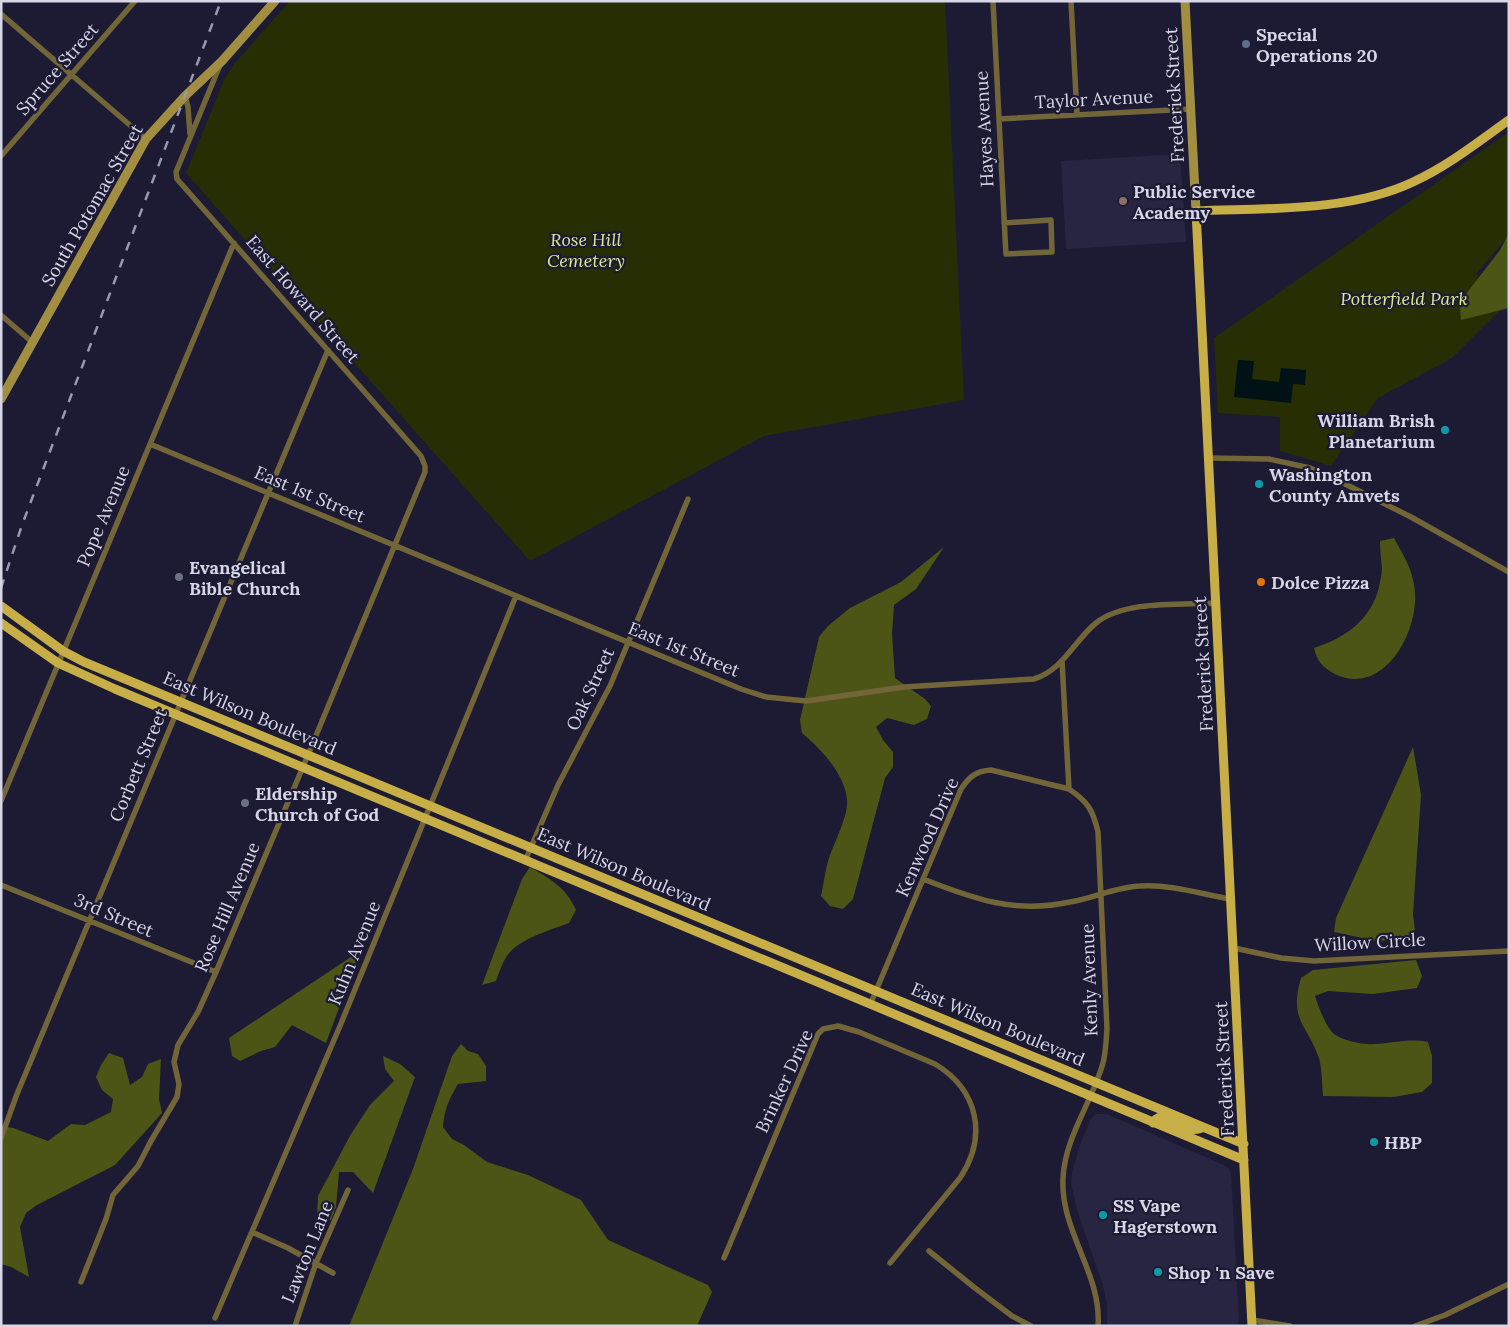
<svg xmlns="http://www.w3.org/2000/svg" width="1510" height="1327" font-family="Lora,serif">
<rect width="100%" height="100%" fill="#1d1a33"/>
<path fill="#282542" d="M1180,154L1186,242L1066,249L1061,161Z
M1096,1114H1107L1228,1167L1231,1173L1239,1319L1237,1326H1107V1304L1102,1282L1077,1210L1071,1184L1072,1172L1081,1142L1091,1119Z"/>
<path fill="#282e04" d="M290,1H945L964,400L764,436L530,561L186,173L225,78L235,63Z
M1509,132V235L1476,274L1506,304L1452,358L1378,398L1331,466L1280,451V417L1218,413L1214,338Z"/>
<path fill="#4c5515" d="M1509,233V308L1461,320L1460,307L1466,294L1500,250Z
M1394,538C1401,551 1410,565 1413,580C1425,623 1386,699 1335,674C1322,667 1317,661 1314,648C1345,638 1371,620 1379,587C1380,581 1382,574 1382,568C1381,558 1380,551 1380,541Z
M944,547L916,589L894,605L892,634L895,678L925,699L931,706L927,719L914,725L887,718L876,727L883,740L893,752V767L885,778L853,899L843,909L830,906L821,896C824,883 825,870 829,858C834,843 849,815 847,799C844,773 821,749 802,733L800,720L819,637L828,626L850,608L901,582Z
M1413,747L1421,795L1413,914L1416,939L1376,941L1334,932L1336,918Z
M530,867C550,879 566,887 576,910L569,923C551,930 518,939 507,956C502,963 499,973 496,981L482,985L522,879Z
M360,951L326,1043L292,1025L275,1047L261,1051L240,1061L232,1056L229,1038Z
M1416,960L1422,976L1417,988L1373,994L1328,991L1315,996C1318,1006 1326,1027 1334,1034C1344,1041 1363,1045 1375,1044C1394,1043 1409,1038 1428,1042L1432,1056V1083L1422,1092L1394,1097L1323,1096C1322,1084 1322,1069 1319,1058C1306,1022 1289,1021 1301,978L1313,970Z
M461,1044L468,1051L478,1054L486,1066V1081L458,1084C449,1099 444,1110 443,1127L452,1139L464,1145L487,1162L528,1175L581,1200L608,1240L708,1285L712,1292L697,1326H349L413,1169L452,1056Z
M109,1053L123,1058L130,1085L142,1077L148,1064L161,1059L159,1099L162,1113L115,1165L37,1205L26,1213L20,1227L29,1277L11,1267L1,1264V1126L13,1128L48,1141L71,1124L85,1125L111,1112L113,1099L102,1090L96,1077L101,1065Z
M383,1056L400,1064L415,1077L373,1193L353,1172H339L336,1207L331,1220L317,1218L318,1196L351,1134L370,1105L394,1081L385,1069Z"/>
<path fill="#001215" d="M1238,360L1254,361L1252,379L1279,382L1281,368L1306,370L1305,385L1293,384L1291,403L1234,397Z"/>
<g fill="none" stroke-linecap="round" stroke-linejoin="round">
<path stroke="#726538" stroke-width="5.5" d="M993,1C997,86 1001,170 1006,254L1052,252L1051,220L1004,223
M1071,1L1077,115
M1,14L146,139
M185,96L188,107L190,134
M999,119L1191,109
M1,156L135,1
M1,315L32,342
M150,444L741,689L766,697L806,701L904,687L1034,679C1063,670 1074,641 1096,623C1124,600 1181,605 1216,603
M1208,458L1269,459L1310,468L1335,479L1411,517L1509,572
M1062,661L1069,789C1088,802 1093,810 1098,832L1107,1029C1106,1040 1106,1052 1103,1063C1092,1102 1065,1137 1063,1178C1060,1231 1102,1274 1098,1326
M1,801L234,243
M525,861L558,785L610,686L688,499
M923,879C974,899 1015,914 1070,902C1094,898 1116,887 1140,886C1170,884 1201,894 1230,899
M1,885L216,972
M1234,948L1281,958L1314,961L1509,951
M870,1005L961,789C969,777 976,771 991,770L1069,789
M1,1138L17,1094L328,350
M252,1232L288,1248L333,1273
M929,1251L975,1288L1012,1316L1031,1326
M724,1258L818,1034L823,1029L838,1026L859,1032L935,1064C978,1090 988,1136 960,1178L890,1263
M81,1282L106,1219L113,1195L138,1166L151,1141L177,1097L179,1084L174,1062L178,1045L198,1012L216,972L308,755L425,472V466L421,456L177,179L176,172L220,65
M215,1318L340,1026L516,596
M1252,1320L1290,1326
M295,1326L316,1263L348,1190
M1415,1326L1445,1315L1509,1284"/>
<path stroke="#a28e41" stroke-width="9" d="M1185,1L1196,211
M1,399L146,139L185,96L222,61L275,1"/>
<path stroke="#c8ae47" stroke-width="9" d="M1,606L63,651L84,662L1244,1144
M1,623L58,663L115,689L1244,1160
M1153,1123L1156,1119L1160,1117C1172,1121 1191,1135 1203,1127
M1252,1326L1196,211C1265,208 1350,212 1413,182C1448,166 1478,142 1509,120"/>
<path stroke="#9998ac" stroke-width="2.5" stroke-dasharray="9 9" stroke-linecap="butt" d="M1,588L22,525L221,1"/>
</g>
<circle fill="#5c6f8a" stroke="#1d1a33" stroke-width="2" cx="1246" cy="44" r="5"/>
<circle fill="#8d6e63" stroke="#1d1a33" stroke-width="2" cx="1123" cy="201" r="5"/>
<g fill="#0f9aa8" stroke="#1d1a33" stroke-width="2">
<circle cx="1445" cy="430" r="5"/>
<circle cx="1259" cy="484" r="5"/>
<circle cx="1374" cy="1142" r="5"/>
<circle cx="1103" cy="1215" r="5"/>
<circle cx="1158" cy="1272" r="5"/>
</g>
<g fill="#6b7280" stroke="#1d1a33" stroke-width="2">
<circle cx="179" cy="577" r="5"/>
<circle cx="245" cy="803" r="5"/>
</g>
<circle fill="#e8710a" stroke="#1d1a33" stroke-width="2" cx="1261" cy="582" r="5"/>
<g text-anchor="middle" dominant-baseline="central" stroke-width="4.5" stroke-linejoin="round" paint-order="stroke">
<g font-size="18" font-weight="bold" fill="#d6d6e7" stroke="#1d1a33" text-anchor="start">
<text x="1256" y="34">Special<tspan x="1256" dy="21">Operations 20</tspan></text>
<text x="1133" y="191">Public Service<tspan x="1133" dy="21">Academy</tspan></text>
<text x="1435" y="420" text-anchor="end">William Brish<tspan x="1435" dy="21">Planetarium</tspan></text>
<text x="1269" y="474">Washington<tspan x="1269" dy="21">County Amvets</tspan></text>
<text x="189" y="567">Evangelical<tspan x="189" dy="21">Bible Church</tspan></text>
<text x="1271" y="582">Dolce Pizza</text>
<text x="255" y="793">Eldership<tspan x="255" dy="21">Church of God</tspan></text>
<text x="1384" y="1142">HBP</text>
<text x="1113" y="1205">SS Vape<tspan x="1113" dy="21">Hagerstown</tspan></text>
<text x="1168" y="1272">Shop 'n Save</text>
</g>
<g font-size="18" fill="#d6d6e7" stroke="#1d1a33">
<text transform="translate(57 69) rotate(-49)">Spruce Street</text>
<text transform="translate(1174 95) rotate(-93)">Frederick Street</text>
<text transform="translate(1094 99) rotate(-3)">Taylor Avenue</text>
<text transform="translate(984 129) rotate(-93)">Hayes Avenue</text>
<text transform="translate(92 205) rotate(-60)">South Potomac Street</text>
<text transform="translate(303 299) rotate(49)">East Howard Street</text>
<text transform="translate(310 494) rotate(23)">East 1st Street</text>
<text transform="translate(103 516) rotate(-67)">Pope Avenue</text>
<text transform="translate(684 649) rotate(22)">East 1st Street</text>
<text transform="translate(1203 664) rotate(-93)">Frederick Street</text>
<text transform="translate(590 689) rotate(-65)">Oak Street</text>
<text transform="translate(250 713) rotate(23)">East Wilson Boulevard</text>
<text transform="translate(138 765) rotate(-67)">Corbett Street</text>
<text transform="translate(927 837) rotate(-66)">Kenwood Drive</text>
<text transform="translate(624 869) rotate(23)">East Wilson Boulevard</text>
<text transform="translate(227 907) rotate(-67)">Rose Hill Avenue</text>
<text transform="translate(114 915) rotate(23)">3rd Street</text>
<text transform="translate(1370 942) rotate(-3)">Willow Circle</text>
<text transform="translate(354 953) rotate(-68)">Kuhn Avenue</text>
<text transform="translate(1089 980) rotate(-92)">Kenly Avenue</text>
<text transform="translate(998 1024) rotate(23)">East Wilson Boulevard</text>
<text transform="translate(1224 1069) rotate(-93)">Frederick Street</text>
<text transform="translate(784 1081) rotate(-65)">Brinker Drive</text>
<text transform="translate(307 1252) rotate(-68)">Lawton Lane</text>
</g>
<g font-size="18" font-style="italic" fill="#d8e98e" stroke="#1d1a33">
<text x="586" y="239">Rose Hill<tspan x="586" dy="21">Cemetery</tspan></text>
<text x="1404" y="298">Potterfield Park</text>
</g>
</g>
<rect width="1510" height="1327" fill="none" stroke="#d6d6e7" stroke-width="5"/>
</svg>
